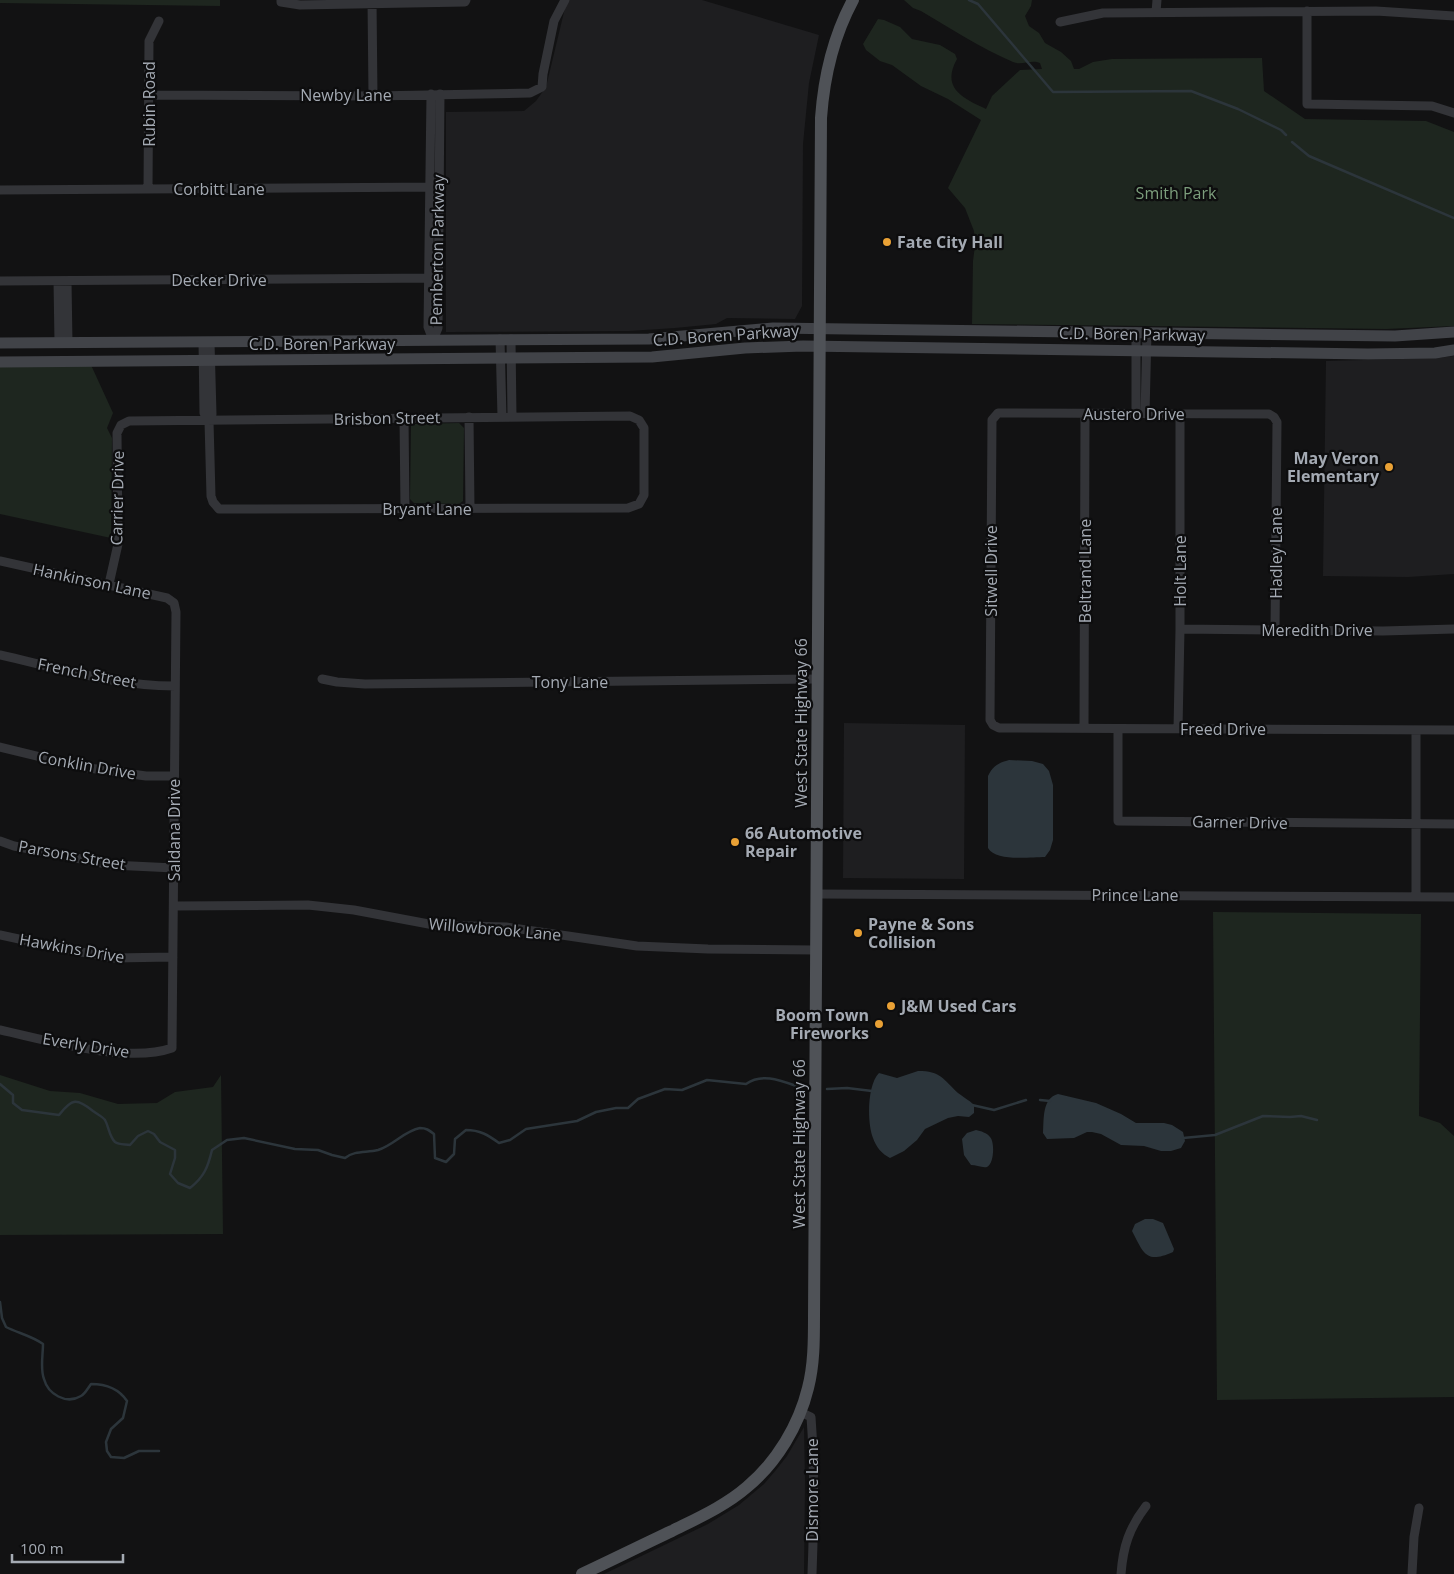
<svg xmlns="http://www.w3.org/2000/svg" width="1454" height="1574" font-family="'Open Sans',sans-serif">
<rect width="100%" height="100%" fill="#121213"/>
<path fill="#1e1e20" d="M569,0H702L819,35L809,83L803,144L802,306L795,319L727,318L716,324L675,328L629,331L446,332V112L524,111L536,101L546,87L565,8Z
M1454,356V574L1408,577L1323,576L1326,361L1438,358Z
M844,723L965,725L964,879L843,878Z
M804,1427L805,1481L804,1574H604L708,1524L739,1505L764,1484L776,1470L787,1456Z"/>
<path fill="#1e261f" d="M0,0H220V6L0,3Z
M904,0H1032L1031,6L1025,16L1029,26L1039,33L1045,43L1061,52L1071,61L1074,69H1079L1093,62L1112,59L1262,58L1264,91L1305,119L1426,121L1454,132V326L1386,329L972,324L973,261L975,246L974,231L965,208L948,188L981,120L948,99L921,86L892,65L880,61L866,50L863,44L878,19L884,20L900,27L912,39L940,45L955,54L957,59C941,88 962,98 986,109L992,96L1020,70L1042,69L1040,63C1031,59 1022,66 1013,62C981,48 951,29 921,11L913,8Z
M91,365L113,413L107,428L112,438L111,538L0,514V366Z
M459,423L464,428L463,501L459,504L414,503L410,499L411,426L415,424Z
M1213,912L1421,914L1419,1116L1440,1123L1454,1136V1397L1217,1400Z
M0,1075L50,1091L80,1093L118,1104L157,1103L175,1092L213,1087L221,1075L223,1234L0,1235Z"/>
<path fill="#2c353b" d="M1009,760L1032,761L1043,764L1049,771L1053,785V840L1050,850L1045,857C1030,857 996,862 988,848V776C993,766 998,763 1009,760Z
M918,1071C941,1071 943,1079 958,1093C963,1097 969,1100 974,1105V1113L969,1117L958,1116L948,1118L925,1129L917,1140L904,1151L890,1158C882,1154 876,1147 873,1138C867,1123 867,1085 879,1073L897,1078Z
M1058,1094L1096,1103L1121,1114L1136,1123H1164L1172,1125L1183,1132L1185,1141L1181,1148L1171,1151H1161L1144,1146L1121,1145L1101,1134L1092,1132H1087L1074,1138L1047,1139L1043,1133C1044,1119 1042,1098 1058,1094Z
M976,1130C981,1131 987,1133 990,1137C995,1142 994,1164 987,1167C982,1168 976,1165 971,1165L964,1155L962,1139L967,1133Z
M1145,1219H1153L1163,1223L1174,1249L1173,1252C1146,1264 1144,1254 1132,1231L1135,1224Z"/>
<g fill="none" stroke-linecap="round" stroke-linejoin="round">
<path stroke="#2c353b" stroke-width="2.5" d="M969,0L978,4L1053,92L1191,91L1238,109L1281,130L1286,135
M1292,142L1309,156L1454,218
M0,1084L13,1095V1103L22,1110L59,1115C72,1098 77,1098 93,1111C97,1114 103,1117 105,1120C109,1127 109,1136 115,1142C119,1145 126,1144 130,1145L138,1136L148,1131L154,1134L160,1142L175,1150V1158L170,1174L178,1183L190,1188C204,1177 208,1167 212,1150L227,1140L244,1138L295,1149L318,1150L332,1155L345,1158C355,1150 366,1153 378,1150C394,1145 404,1131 420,1128C426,1128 429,1130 434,1134L435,1158L446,1162L454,1154L455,1139L466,1130C480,1130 488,1135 499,1143L510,1140L526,1129L577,1121L596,1112L616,1108H628L638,1099L665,1089L682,1090L707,1080L746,1084C764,1071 786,1083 805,1089
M827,1089L847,1088L872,1091
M1040,1100L1050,1101
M972,1105L994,1110L1026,1100
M1183,1138L1215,1135L1263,1116L1290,1117L1301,1116L1317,1120
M0,1302L2,1318L6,1327C18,1333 32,1336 43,1344C43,1355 40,1369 44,1379C48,1394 66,1405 81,1396C85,1394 88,1388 91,1384C106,1384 119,1389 127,1401L123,1418L111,1429L106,1442L107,1451L111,1457L124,1458L139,1451H159"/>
<path stroke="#333438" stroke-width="9" d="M281,0V2L300,5L465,2L466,0
M372,0L373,96
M1307,11V104L1432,106L1454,113
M1156,12L1157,0
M1060,22L1103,13L1376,11L1454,16
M431,94L428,327L433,340
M149,95L373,96L530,93L542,87L543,74L554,21L565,0
M148,189L149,41L159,21
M0,190L439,187
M0,281L439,278
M58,281L59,343
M67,281L68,343
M1136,332V414
M500,339L502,417
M511,339L512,417
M433,340L438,328L440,94
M203,342L204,413L209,421
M1145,414L1147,332
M469,417L470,509
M404,418L405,509
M0,561L167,598L174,603L176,612L172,1048C127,1064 46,1040 0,1030
M109,584L118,544L117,433L121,425L129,421L630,416L639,420L644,428V495L639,504L628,508L219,509L213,502L211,496L209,421L212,414L210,342
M1180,629L1383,631L1454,629
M1275,630L1277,422L1274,417L1269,414L998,413L992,420L990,720L993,725L999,728L1454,730
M0,655C57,668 116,686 175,686
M322,679L337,682L365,684L818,679
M1084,728L1085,414
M1118,729V821L1454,824
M1178,729L1180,629V414
M0,747L82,767L146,776H174
M0,841L14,846L112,865L174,868
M817,894L1454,897
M1416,896V730
M174,906L308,905L354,910L434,925L506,927L637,946L708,949L816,950
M0,935L65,949L114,958L173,957
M800,1412L811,1417C815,1469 814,1522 812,1574
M1121,1574C1123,1547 1129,1528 1146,1506
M1412,1574L1414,1537L1419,1508"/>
<path stroke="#414348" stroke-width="11" d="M0,343L649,339L773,328L1395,336L1454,332
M0,362L652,357L745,348L803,346L1368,354L1435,353L1454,350"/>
<path stroke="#4f5257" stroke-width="12" d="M582,1574C612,1560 642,1545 672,1531C698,1518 725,1506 747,1487C777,1462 799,1425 808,1388C814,1365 814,1340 814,1316L821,118C824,76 833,37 853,0"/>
</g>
<g fill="#e9a135" stroke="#0d0d0e" stroke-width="2">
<circle cx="887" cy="242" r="5"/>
<circle cx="1389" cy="467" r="5"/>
<circle cx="735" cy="842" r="5"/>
<circle cx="858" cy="933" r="5"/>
<circle cx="891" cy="1006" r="5"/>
<circle cx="879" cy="1024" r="5"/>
</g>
<g text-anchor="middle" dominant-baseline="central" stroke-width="4.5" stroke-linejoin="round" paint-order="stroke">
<g font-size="16" fill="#a4aab3" stroke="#0d0d0e">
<text x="346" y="95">Newby Lane</text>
<text transform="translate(149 104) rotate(-90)">Rubin Road</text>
<text x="219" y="189">Corbitt Lane</text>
<text transform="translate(437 250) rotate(-89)">Pemberton Parkway</text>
<text x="219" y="280">Decker Drive</text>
<text transform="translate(1132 334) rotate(1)">C.D. Boren Parkway</text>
<text transform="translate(726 335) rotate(-4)">C.D. Boren Parkway</text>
<text x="322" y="344">C.D. Boren Parkway</text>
<text x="1134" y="414">Austero Drive</text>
<text transform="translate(387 418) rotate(-1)">Brisbon Street</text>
<text transform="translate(117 498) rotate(-89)">Carrier Drive</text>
<text x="427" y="509">Bryant Lane</text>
<text transform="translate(1276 553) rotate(-90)">Hadley Lane</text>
<text transform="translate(991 571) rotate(-90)">Sitwell Drive</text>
<text transform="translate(1085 571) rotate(-90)">Beltrand Lane</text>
<text transform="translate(1180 571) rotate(-90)">Holt Lane</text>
<text transform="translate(92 581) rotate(12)">Hankinson Lane</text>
<text x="1317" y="630">Meredith Drive</text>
<text transform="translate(87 673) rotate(11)">French Street</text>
<text x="570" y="682">Tony Lane</text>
<text transform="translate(801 723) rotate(-90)">West State Highway 66</text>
<text x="1223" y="729">Freed Drive</text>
<text transform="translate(87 765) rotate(10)">Conklin Drive</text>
<text transform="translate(1240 822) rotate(1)">Garner Drive</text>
<text transform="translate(174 830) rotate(-90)">Saldana Drive</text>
<text transform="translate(72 855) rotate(10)">Parsons Street</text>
<text x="1135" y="895">Prince Lane</text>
<text transform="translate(495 929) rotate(5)">Willowbrook Lane</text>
<text transform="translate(72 948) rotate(10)">Hawkins Drive</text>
<text transform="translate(86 1045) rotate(9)">Everly Drive</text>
<text transform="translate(799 1144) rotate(-90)">West State Highway 66</text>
<text transform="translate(812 1490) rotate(-90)">Dismore Lane</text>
</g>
<g font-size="16" fill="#7c9e7c" stroke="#0d0d0e">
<text x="1176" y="193">Smith Park</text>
</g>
<g font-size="16" font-weight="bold" fill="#a4aab3" stroke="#0d0d0e" text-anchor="start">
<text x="897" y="242">Fate City Hall</text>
<text x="1379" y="458" text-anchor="end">May Veron<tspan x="1379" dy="18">Elementary</tspan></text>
<text x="745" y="833">66 Automotive<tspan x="745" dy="18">Repair</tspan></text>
<text x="868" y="924">Payne &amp; Sons<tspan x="868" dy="18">Collision</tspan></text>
<text x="901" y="1006">J&amp;M Used Cars</text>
<text x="869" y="1015" text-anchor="end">Boom Town<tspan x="869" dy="18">Fireworks</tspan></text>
</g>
</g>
<path d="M12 1554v8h111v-8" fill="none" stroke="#a4aab3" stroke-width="2.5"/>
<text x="20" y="1554" font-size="15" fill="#a4aab3" stroke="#0d0d0e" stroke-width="4" paint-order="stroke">100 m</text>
</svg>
